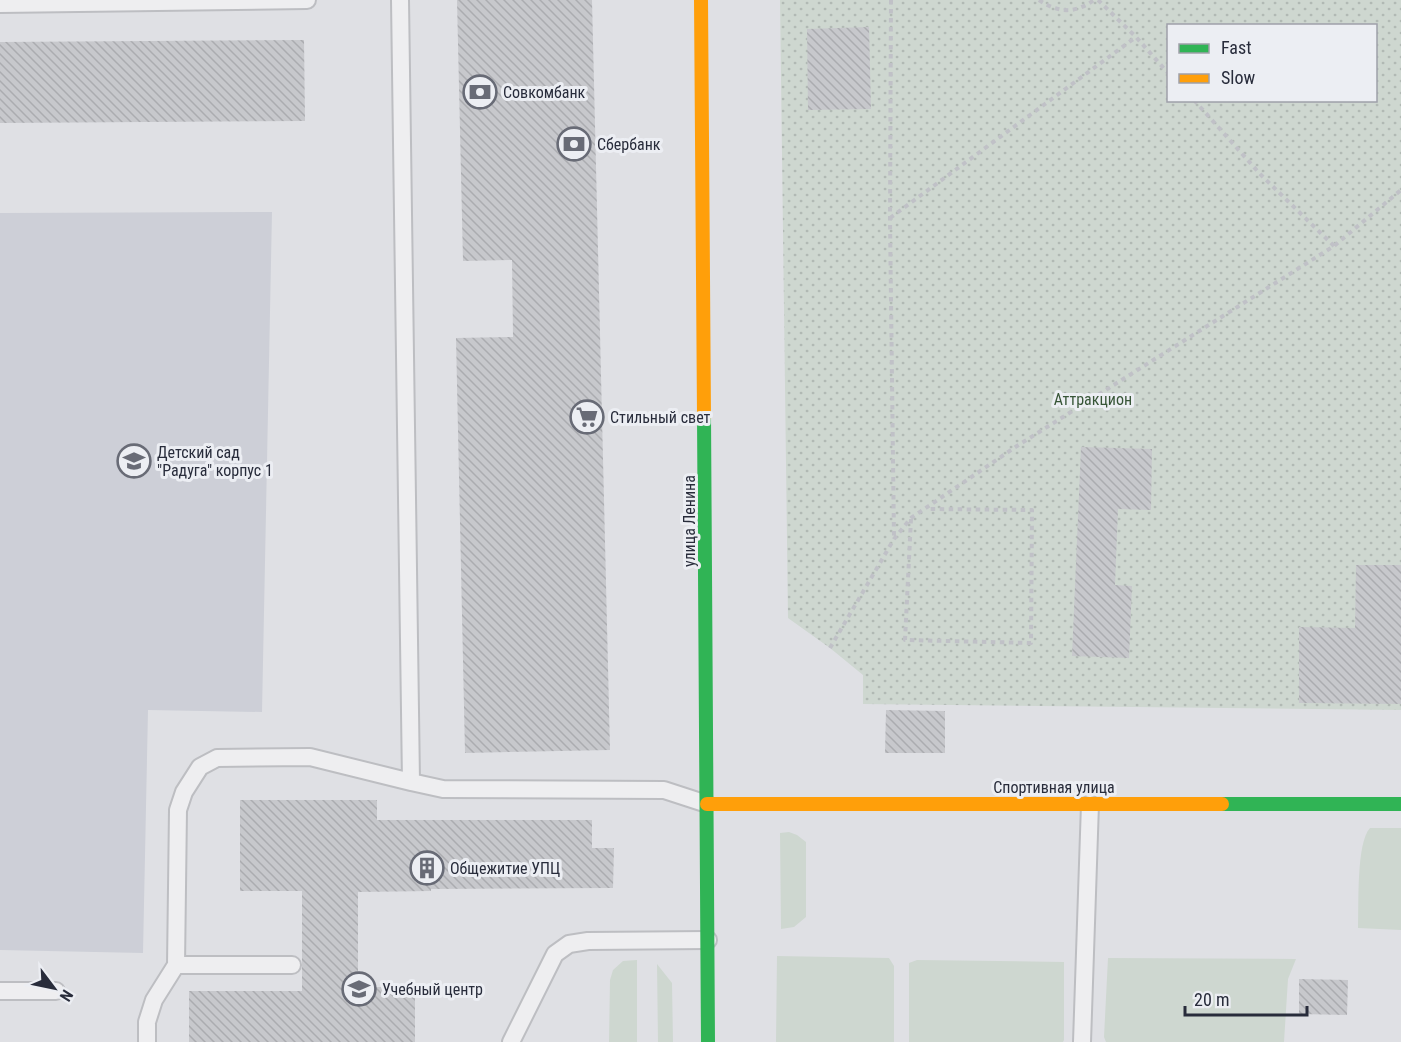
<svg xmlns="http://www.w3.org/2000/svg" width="1401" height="1042" font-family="'Roboto Condensed',sans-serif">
<defs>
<pattern id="park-dots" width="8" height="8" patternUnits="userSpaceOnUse" patternTransform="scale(1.5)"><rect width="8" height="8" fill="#ced7d0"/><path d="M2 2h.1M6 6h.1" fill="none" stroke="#b1b9b4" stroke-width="1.8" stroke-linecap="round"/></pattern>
<pattern id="building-back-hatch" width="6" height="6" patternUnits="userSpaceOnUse" patternTransform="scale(1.5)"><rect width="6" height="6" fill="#c7c8cc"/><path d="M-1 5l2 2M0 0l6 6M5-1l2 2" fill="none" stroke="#abacb0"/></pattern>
</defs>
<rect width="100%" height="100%" fill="#dfe0e4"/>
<path fill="#cdcfd7" d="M272,212L262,712L148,710L143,953L0,950V213Z"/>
<path fill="#ced7d0" d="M1370,828H1401V930L1358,928C1359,906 1356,843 1370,828Z
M789,832L797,835L806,842V917L794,927L781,929L780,833Z
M777,956L889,958L894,966V1042H776Z
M1108,958L1296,959L1288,979L1284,1042H1106L1104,1037Z
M637,960V1042H609L610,980L613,970L623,961Z
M917,960L1064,962V1040L1063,1042H909V963Z
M657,964L672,983L673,1042H658Z"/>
<path fill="url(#park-dots)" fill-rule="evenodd" d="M780,0H1401V710L863,704V675L830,648L788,618ZM1168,26H1376V100H1168Z"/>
<path fill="url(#building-back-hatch)" d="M457,0H592L610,750L465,753L456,338L513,337L512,260L463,261Z
M869,27L871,109L808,110L807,29Z
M304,40L305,121L0,123V42Z
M1081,447L1152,449L1151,510L1118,509L1115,585L1132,586L1129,658L1072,656Z
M1356,565H1401V704L1299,703V627L1355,628Z
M886,710L945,711V753H885Z
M240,800H377V820H592V848H614L613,888L431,889V891L358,892V987H415V1042H189V991H302V891H240Z
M1299,979L1348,980L1347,1015L1299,1014Z"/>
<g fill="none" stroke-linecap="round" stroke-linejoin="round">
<defs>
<path id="lane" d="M400,0L411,782L443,789L664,790L707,804
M0,4L307,0
M176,965H292
M0,991H56
M147,1042V1022L154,1000L176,965L178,810L184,792L200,767L217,758L310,757L411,782
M511,1042L555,954L569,944L588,941L708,940
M1082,1042L1090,804"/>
</defs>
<use href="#lane" stroke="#bdbec2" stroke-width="20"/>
<path stroke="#c0c1c7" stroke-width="4" stroke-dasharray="4.5 4.5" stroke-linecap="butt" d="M891,0L890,219L894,539
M1039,0C1058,13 1075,14 1094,0
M1098,0L1136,37L1168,73
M1194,100L1261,175L1334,246
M890,218L1136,37
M911,519L905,640L1031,643L1032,510L927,509
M830,648L894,539L911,518L1017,446L1334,246L1401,190"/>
<use href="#lane" stroke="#eeeef0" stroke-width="16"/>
<path stroke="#30b455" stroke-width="14" d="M704,416L708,1042
M1222,804H1401"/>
<path stroke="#ff9f0a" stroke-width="14" d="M701,0L704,416
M707,804H1222"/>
</g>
<defs>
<symbol id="bank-ring" viewBox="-11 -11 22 22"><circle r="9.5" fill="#eceef3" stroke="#686b76" stroke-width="1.5"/><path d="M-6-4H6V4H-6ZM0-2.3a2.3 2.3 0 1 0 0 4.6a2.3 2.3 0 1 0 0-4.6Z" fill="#686b76"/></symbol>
<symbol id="supermarket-ring" viewBox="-11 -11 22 22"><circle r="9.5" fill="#eceef3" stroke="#686b76" stroke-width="1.5"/><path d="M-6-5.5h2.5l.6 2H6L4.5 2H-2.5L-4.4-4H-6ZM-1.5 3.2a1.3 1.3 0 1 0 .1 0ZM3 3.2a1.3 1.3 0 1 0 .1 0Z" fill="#686b76"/></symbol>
<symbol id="school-ring" viewBox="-11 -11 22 22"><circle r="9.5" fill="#eceef3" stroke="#686b76" stroke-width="1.5"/><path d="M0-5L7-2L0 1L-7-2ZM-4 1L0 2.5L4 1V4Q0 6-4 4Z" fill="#686b76"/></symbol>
<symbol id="building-ring" viewBox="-11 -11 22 22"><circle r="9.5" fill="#eceef3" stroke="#686b76" stroke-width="1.5"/><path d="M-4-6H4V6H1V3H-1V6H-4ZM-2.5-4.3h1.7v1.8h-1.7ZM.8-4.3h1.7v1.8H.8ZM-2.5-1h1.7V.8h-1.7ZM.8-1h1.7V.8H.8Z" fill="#686b76"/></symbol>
<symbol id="university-ring" viewBox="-11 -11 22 22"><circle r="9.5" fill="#eceef3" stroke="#686b76" stroke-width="1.5"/><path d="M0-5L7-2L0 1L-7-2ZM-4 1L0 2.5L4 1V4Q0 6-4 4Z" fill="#686b76"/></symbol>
</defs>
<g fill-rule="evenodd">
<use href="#bank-ring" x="461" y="73" width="38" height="38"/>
<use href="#bank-ring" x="555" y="125" width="38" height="38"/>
<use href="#supermarket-ring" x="568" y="398" width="38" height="38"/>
<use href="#school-ring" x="115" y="442" width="38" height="38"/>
<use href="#building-ring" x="408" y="849" width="38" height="38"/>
<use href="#university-ring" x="340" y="970" width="38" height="38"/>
</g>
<g text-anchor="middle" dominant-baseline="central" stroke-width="6" stroke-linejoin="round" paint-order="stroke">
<g font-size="16" fill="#282c3b" stroke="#eceef3" text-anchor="start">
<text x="503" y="92">Совкомбанк</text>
<text x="597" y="144">Сбербанк</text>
<text x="610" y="417">Стильный свет</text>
<text x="157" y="452">Детский сад<tspan x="157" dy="18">"Радуга" корпус 1</tspan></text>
<text x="450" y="868">Общежитие УПЦ</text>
<text x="382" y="989">Учебный центр</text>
</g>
<g font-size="16" fill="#375537" stroke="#eceef3">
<text x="1093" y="399">Аттракцион</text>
</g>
<g font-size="16" fill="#282c3b" stroke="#eceef3">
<text transform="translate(689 521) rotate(-90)">улица Ленина</text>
<text x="1054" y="787">Спортивная улица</text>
</g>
</g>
<rect x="1167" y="24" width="210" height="78" fill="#eceef3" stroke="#9ea0a9" stroke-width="1.5"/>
<rect x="1179" y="44" width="30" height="9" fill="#30b455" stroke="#9ea0a9" stroke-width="1.5"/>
<text x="1221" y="54" font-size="18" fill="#282c3b">Fast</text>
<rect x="1179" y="74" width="30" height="9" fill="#ff9f0a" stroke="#9ea0a9" stroke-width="1.5"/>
<text x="1221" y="84" font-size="18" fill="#282c3b">Slow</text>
<g transform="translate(54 988) rotate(122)" stroke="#eceef3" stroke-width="4.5" paint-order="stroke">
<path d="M0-4.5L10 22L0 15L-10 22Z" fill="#282c3b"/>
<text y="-9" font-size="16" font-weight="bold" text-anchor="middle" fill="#282c3b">N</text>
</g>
<path d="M1185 1006v9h122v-9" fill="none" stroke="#282c3b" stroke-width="3"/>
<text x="1194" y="1006" font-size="18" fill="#282c3b" stroke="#eceef3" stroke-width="4.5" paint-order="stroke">20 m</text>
</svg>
